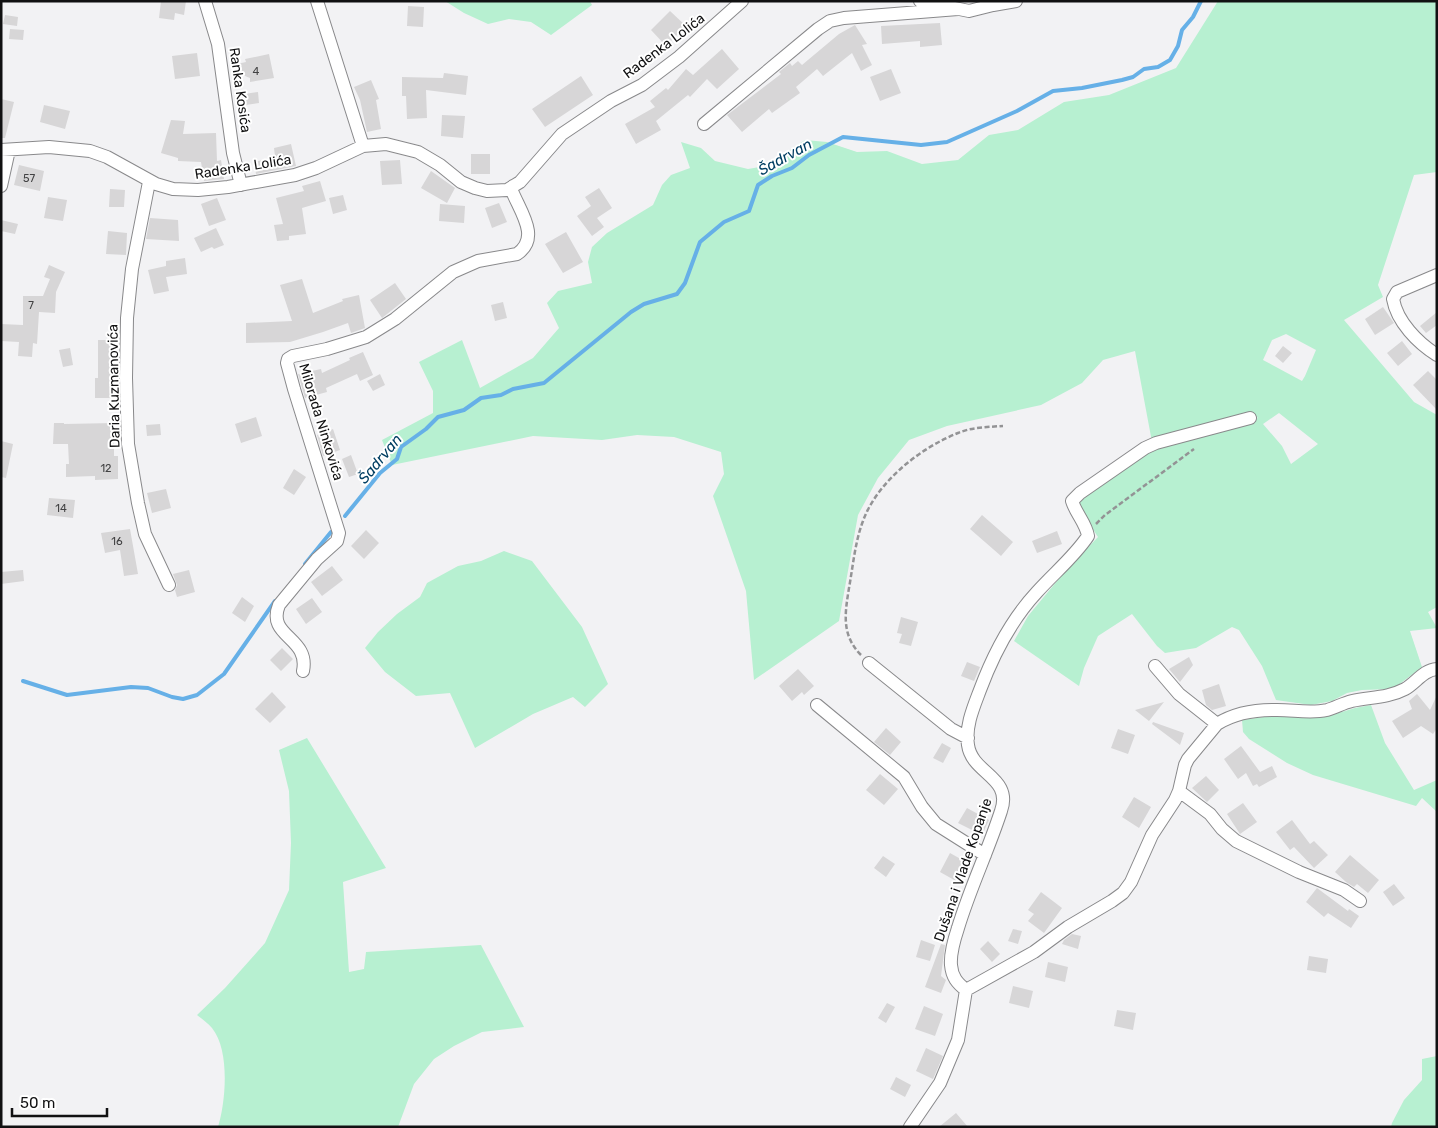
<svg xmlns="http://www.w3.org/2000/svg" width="1438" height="1128" font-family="Rubik,sans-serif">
<rect width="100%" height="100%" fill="#f2f2f4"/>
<path fill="#b7f0d1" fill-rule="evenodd" d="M445,1H590L592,5L551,35L531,22L509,19L488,24L464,13Z
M1218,1H1437V172L1414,175L1378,285L1383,297L1344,320L1414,402L1437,415V607L1428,612L1437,628L1410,631L1422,667L1397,686L1390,689L1362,690L1347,693L1332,701L1311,705L1276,700L1262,666L1239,630L1232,627L1196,648L1165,653L1157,646L1132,614L1098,636L1084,668L1079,686L1014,641L1028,616L1067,569L1098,537L1077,505L1083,495L1146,451L1258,418L1250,412L1152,442L1135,351L1103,360L1082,383L1041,405L947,426L909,440L878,478L858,515L839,621L754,680L746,591L713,496L724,474L721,452L674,437L637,435L602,440L533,436L392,465L382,440L433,413V391L419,362L462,340L480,388L533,358L559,328L547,303L558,291L592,283L588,262L592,247L607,233L653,205L662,185L671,175L690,168L681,142L701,148L715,161L748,169L766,166L805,140L827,142L857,152L887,151L922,164L958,160L989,135L1018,130L1064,102L1109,95L1176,68ZM1286,334L1316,350L1305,376L1302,381L1263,360L1272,340ZM1279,413L1318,444L1291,464L1282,446L1263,424Z
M504,551L532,561L582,627L608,684L585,707L573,697L533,714L475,748L450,693L416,696L385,672L365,648L378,632L397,614L420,597L427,583L458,566L481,561Z
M1371,705L1385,743L1414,790L1437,780V812L1422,798L1416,806L1313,775L1287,763L1249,739L1243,732L1242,720L1271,716L1325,717L1355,708Z
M307,738L386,868L343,882L349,972L364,969L366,952L481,945L524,1027L482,1032L454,1046L434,1059L414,1084L398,1127H218C226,1101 230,1050 212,1028C208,1023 202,1019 197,1015L225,988L265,943L289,890L291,843L289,791L279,750Z
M1437,1056V1127H1391L1392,1123L1404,1100L1422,1080V1059Z"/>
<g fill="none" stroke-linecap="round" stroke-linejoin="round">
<path stroke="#66b0e7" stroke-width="4" d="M345,516L380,473L397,459L401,447L426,429L438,417L464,410L481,398L501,395L513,389L544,383L631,312L644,304L677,294L685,283L700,242L724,222L749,211L758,185L772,176L792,168L809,155L843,137L921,145L947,142L1017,111L1053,91L1082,88L1122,80L1133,77L1144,69L1158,67L1170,60L1178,46L1182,30L1193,17L1201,1
M305,564L331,532
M23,681L67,695L131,687L148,688L172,697L183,699L197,695L224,674L275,601"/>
</g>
<path fill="#d7d6d7" d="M161,1H186L184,15L175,13L174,20L159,18Z
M408,6L424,7L423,27L407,26Z
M670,11L686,26L666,46L651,30Z
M5,15L18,17L17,26L3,24Z
M940,23L942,45L920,47V41L882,44L881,26Z
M855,25L867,44L862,45L872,65L861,71L852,53L823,76L817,69L796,87L800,93L772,113L769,109L742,132L727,115L781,74L779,72L790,63L792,66L798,61L802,65L839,34Z
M10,29L24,30L23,40L9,39Z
M722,49L739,69L717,89L707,79L690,97L688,95L656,121L661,130L636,144L625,124L655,107L650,101L666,88L668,90L686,69L693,75Z
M197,53L200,76L175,79L172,56Z
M269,54L274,78L250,82V78L240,74L237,64L246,62L245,59Z
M891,69L901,93L880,101L870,77Z
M444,73L468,76L466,95L426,90L427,118L407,119L406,96H402V77L443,78Z
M581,76L593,95L545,127L532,109Z
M371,80L379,99L376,100L381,129L367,132L360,100L354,87Z
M258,92L259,103L239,106L237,95Z
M1,99L14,102L5,138H1Z
M44,105L70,111L65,129L40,122Z
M442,115L465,116L463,138L441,136Z
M171,120L185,121L183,134L216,133L217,161L221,160L224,179L204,181L201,162L178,161V158L161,153Z
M291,144L296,166L256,174L254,162L272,158L271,157L275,156L274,148Z
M471,154H490V174H471Z
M400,160L402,184L382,185L380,161Z
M19,165L44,171L40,191L14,185Z
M431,171L455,188L447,203L421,188Z
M320,181L326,201L302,208L306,234L289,236V240L277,241L274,225L283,224L276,198L304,191L302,186Z
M599,188L612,208L597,218L604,227L592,236L577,216L591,206L585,197Z
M110,189L125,190L124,207H109Z
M343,195L347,210L333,214L329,198Z
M48,197L67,200L63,221L44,218Z
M217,198L226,220L209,226L201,204Z
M499,203L507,222L492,228L485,208Z
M440,204L465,206L464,223L439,221Z
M150,218L178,220L179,241L146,239Z
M1,220L18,224L15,234L1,231Z
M216,228L224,245L214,249L212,247L201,252L194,238Z
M108,231L127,233L126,255L106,254Z
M566,232L583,262L563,273L545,244Z
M185,258L187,274L166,277L169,291L154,294L148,270L166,266V261Z
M49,265L65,272L56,292L55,313L39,312L37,344L33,343L32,357L18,356L19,342L1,341V324L23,325V296H43L50,279L44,277Z
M302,279L313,313L343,301L342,299L359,295L365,328L351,333L348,323L323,332L290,342L246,343V323L292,321L280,285Z
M395,283L406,299L382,318L370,300Z
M503,302L507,318L495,321L491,305Z
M1383,307L1394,323L1375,335L1365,319Z
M1437,312V325L1426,333L1420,326Z
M98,340H112V346H118V365H116L117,398H95V378H98Z
M1402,341L1412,354L1398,366L1387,353Z
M1283,346L1292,353L1283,363L1275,356Z
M70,348L73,365L63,367L59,350Z
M363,352L373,375L360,381L357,374L326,388L327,392L305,398L298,374L321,369L322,373L350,360L349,358Z
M1428,371L1437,380V410L1413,385Z
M380,374L385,385L373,391L367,381Z
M256,417L262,436L241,443L235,424Z
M54,423H64V424L114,423V456H118V479L95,480V476L66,477V464H69L68,444H53Z
M160,424L161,435L147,436L146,425Z
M333,429L340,450L323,456L317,435Z
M1,441L13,444L6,478L1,477Z
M351,455L358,474L349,477L342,459Z
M294,469L306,477L294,495L283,488Z
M166,489L171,508L152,513L147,493Z
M49,498L75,500L73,518L47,515Z
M982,515L1013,542L1001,556L970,529Z
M130,529L138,574L124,576L120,550L105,553L101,533Z
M366,530L379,543L364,559L351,546Z
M1057,531L1062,544L1037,553L1032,541Z
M332,566L343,580L322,596L311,582Z
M23,570L24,581L1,584V572Z
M189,570L195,592L177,597L175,590L177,585L173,574Z
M242,597L254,606L245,622L232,613Z
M312,598L322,612L306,624L296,609Z
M901,617L918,622L911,646L899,643L902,634L897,633Z
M282,648L293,659L281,671L270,660Z
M1189,657L1193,665L1180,682L1169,669Z
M967,662L980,667L974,681L961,676Z
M798,669L814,686L804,695L802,692L792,701L779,686Z
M1219,684L1226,706L1212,710L1206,705L1202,690Z
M272,692L286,707L270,723L255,709Z
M1417,694L1430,710L1437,695V728L1433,734L1421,726L1403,738L1392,721L1412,709L1409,701Z
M1164,702L1149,721L1135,710Z
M1153,722L1184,733L1180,745L1152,724Z
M886,728L901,742L890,755L874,742Z
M1118,729L1135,735L1128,754L1111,748Z
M942,743L951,748L943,763L933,758Z
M1241,746L1260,772L1272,766L1277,777L1259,787L1257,784L1253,786L1246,773L1238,779L1224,759Z
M880,774L898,789L884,805L866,790Z
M1206,776L1219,790L1207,802L1192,788Z
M1134,797L1151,807L1139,828L1122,817Z
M1243,803L1257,822L1240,834L1227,814Z
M967,808L989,820L982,835L958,823Z
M1292,820L1310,844L1314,841L1328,855L1314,868L1294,847L1290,850L1276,832Z
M950,853L966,862L956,881L940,872Z
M1350,855L1379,880L1368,893L1357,884L1354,887L1346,882L1335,872Z
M883,856L895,864L886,877L874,868Z
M1394,884L1405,898L1393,906L1383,892Z
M1317,888L1348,911L1349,909L1359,916L1351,928L1328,913L1324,917L1306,902Z
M1041,892L1062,908L1044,933L1028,921L1034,914L1028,910Z
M1013,929L1022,931L1018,944L1008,941Z
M1072,934L1081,936L1078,949L1062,944L1064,940Z
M921,940L935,945L930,961L916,957Z
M988,941L1000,954L992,962L980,949Z
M941,944L945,945L941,976L946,980L941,993L925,987Z
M1309,956L1328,959L1326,973L1307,970Z
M1048,962L1068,967L1065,982L1045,977Z
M1013,986L1033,991L1029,1008L1009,1003Z
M887,1003L895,1007L886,1023L878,1018Z
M924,1006L943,1014L935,1036L915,1029Z
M1117,1010L1136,1013L1133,1030L1114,1026Z
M926,1048L943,1056L933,1079L916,1071Z
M896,1077L911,1085L905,1097L890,1089Z
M956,1113L968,1127H939Z"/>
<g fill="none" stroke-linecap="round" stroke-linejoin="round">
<defs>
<path id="minor" d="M205,1L218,44L233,153L241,185
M317,1L363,146
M920,1L969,11L993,5L1016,1
M704,124L818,29L830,21L844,18L958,9
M1,150L49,147L90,151L107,157L156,184L173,189L198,190L228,187L295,175L316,168L363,146L386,144L418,152L440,165L461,182L475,188L487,191L507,190L520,182L562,134L611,101L642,85L679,57L742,1
M149,182L132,269L127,318L126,378L128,444L138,503L145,534L169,585
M1,186L9,150
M1437,275L1397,292L1393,299C1397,322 1418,343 1437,355
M869,663L951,729L968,738
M1155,666L1179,694L1217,724C1233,714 1254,710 1273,710C1291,709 1308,714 1327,710C1335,708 1343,703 1352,701C1370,697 1388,698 1405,689C1416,683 1423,670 1437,669
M303,671C310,637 266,637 279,605L317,559L337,541L339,533L294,389L287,363L288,359L293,356L327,349L366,337L395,319L453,272L478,261L517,254C541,238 520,211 512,191L513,186
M817,705L904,777L922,807L936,824L985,855
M1217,724L1188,759L1185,765L1179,791L1175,800L1152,835L1131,882L1123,893L1112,901L1068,927L1034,952L966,990C957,983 952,977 951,965C950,953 954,940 958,928C970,888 988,851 1001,811C1013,777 972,774 968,745C965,726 974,706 980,690C993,655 1012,619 1037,592C1054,573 1074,557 1088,536C1086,523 1076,514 1072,501L1080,493L1145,448L1156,443L1250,418
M1179,791L1210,814L1222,829L1236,841L1299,872L1344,890L1360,901
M910,1127L940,1083L958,1040L966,990"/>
</defs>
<use href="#minor" stroke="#89898b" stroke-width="14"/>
<path stroke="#939395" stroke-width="2.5" stroke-dasharray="5 2.5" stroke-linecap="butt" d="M1096,524L1105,515L1194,449
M861,655C841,635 845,613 849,588C853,566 855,542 863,521C877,482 920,448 958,433C972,427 988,427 1003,426"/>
<use href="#minor" stroke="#fff" stroke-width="12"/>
</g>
<g text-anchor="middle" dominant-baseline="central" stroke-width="4" stroke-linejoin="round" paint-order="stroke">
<g font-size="11" fill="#424243">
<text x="256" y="71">4</text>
<text x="29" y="178">57</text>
<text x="31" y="305">7</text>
<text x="106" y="468">12</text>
<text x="61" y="508">14</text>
<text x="117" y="541">16</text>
</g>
<g font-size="14" fill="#111112" stroke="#fff">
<text transform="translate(664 46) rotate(-37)">Radenka Lolića</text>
<text transform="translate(240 90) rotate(82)">Ranka Kosića</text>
<text transform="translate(243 167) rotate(-9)">Radenka Lolića</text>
<text transform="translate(114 386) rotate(-91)">Daria Kuzmanovića</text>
<text transform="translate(321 422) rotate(73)">Milorada Ninkovića</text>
<text transform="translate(963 870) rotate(-71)">Dušana i Vlade Kopanje</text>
</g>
<g font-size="15" font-style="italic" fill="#013e62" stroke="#fff">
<text transform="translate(785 157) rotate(-29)">Šadrvan</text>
<text transform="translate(380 459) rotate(-50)">Šadrvan</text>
</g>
</g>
<rect width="1438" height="1128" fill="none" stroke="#111112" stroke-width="5"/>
<path d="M12 1108v8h95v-8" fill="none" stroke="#111112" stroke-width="2.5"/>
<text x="20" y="1108" font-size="15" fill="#111112" stroke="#ffffff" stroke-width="4" paint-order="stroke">50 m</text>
</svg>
